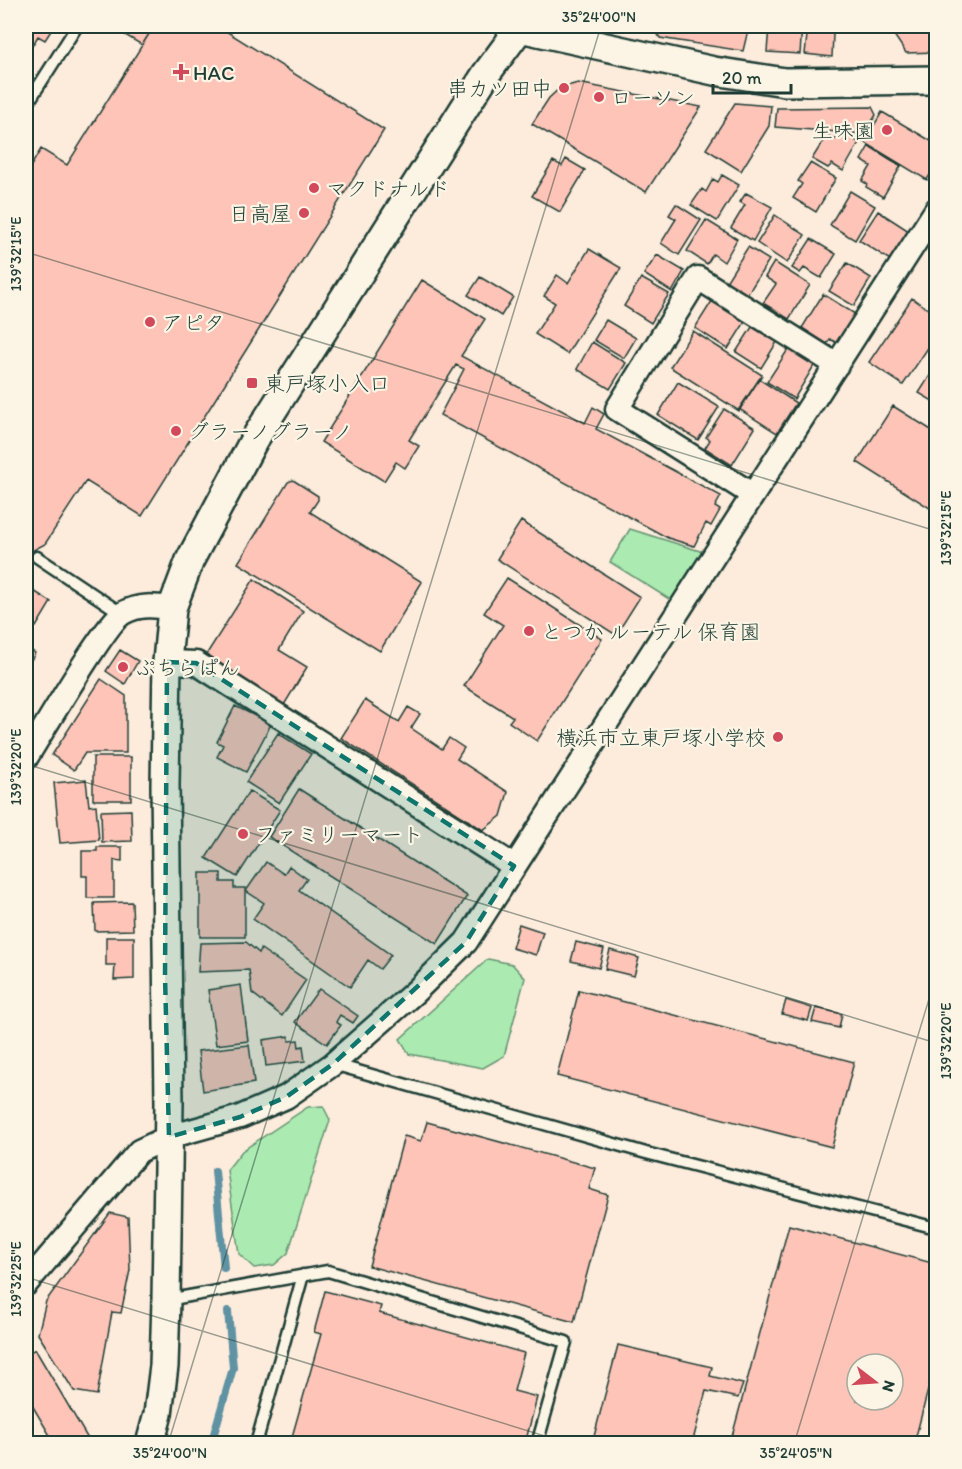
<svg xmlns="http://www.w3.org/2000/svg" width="962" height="1469" font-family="Itim,'Klee One',sans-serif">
<rect width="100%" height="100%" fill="#fdebdc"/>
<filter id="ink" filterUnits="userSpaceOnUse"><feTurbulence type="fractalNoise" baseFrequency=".0167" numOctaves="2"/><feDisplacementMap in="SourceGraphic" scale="12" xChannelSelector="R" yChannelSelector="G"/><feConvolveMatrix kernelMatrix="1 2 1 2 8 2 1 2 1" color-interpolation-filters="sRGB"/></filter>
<g filter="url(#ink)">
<path fill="#abeab1" stroke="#659472" stroke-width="1.5" d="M630,529L703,552L672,601L610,562Z
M488,959L512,964L525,978L504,1056L483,1068L409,1054L400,1039Z
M323,1106L330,1120L288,1253L274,1265L254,1268L239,1254L227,1170L242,1151L308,1107Z"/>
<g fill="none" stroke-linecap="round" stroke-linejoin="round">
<path stroke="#5f92a2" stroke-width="8" d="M215,1171L224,1268
M211,1444L233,1368L228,1311"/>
</g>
<path fill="#ffc4b8" stroke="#1f3d34" stroke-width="1.5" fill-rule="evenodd" d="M26,26H54L45,40L38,36L26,56Z
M110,26H154L142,45Z
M154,26H218L384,130L142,516L86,481L45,544L26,554V174L41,149L67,165Z
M653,26H749L743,51L660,38Z
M769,26H802L800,54L767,52Z
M808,26H830L833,34L832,57L805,54Z
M888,26H936V52L906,53Z
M578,83L701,107L646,192L532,124L549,98L560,88Z
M735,103L771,106L769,126L741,171L706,149Z
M872,107L876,115L864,134L775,127L777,108Z
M882,112L936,144V165L927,180L864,142Z
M847,134L859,143L843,171L832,164L828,168L812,159L827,135L835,139L838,135Z
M869,146L901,166L883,197L866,187L867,184L862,181L871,166L861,160Z
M566,159L585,170L560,212L532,196L553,161L562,166Z
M810,163L836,178L816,212L793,198L802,184L798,181Z
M722,175L739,185L717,221L691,205L702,189L706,192L713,179L718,182Z
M850,191L875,206L855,240L830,225Z
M746,193L772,207L753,241L731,228L745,205L740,202Z
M676,204L701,220L679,255L661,243L676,219L669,215Z
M878,211L909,231L890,260L859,240Z
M775,215L805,235L787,263L757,243Z
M706,220L737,239L724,262L713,254L707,264L687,251Z
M811,239L836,254L821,278L804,268L800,273L792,268Z
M748,247L769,260L747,295L726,282Z
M589,249L621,268L567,354L535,334L555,303L544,296L557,275L568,283Z
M657,255L684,271L672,292L644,274Z
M774,262L810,285L789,319L763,303L776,284L765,277Z
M847,263L871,278L854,306L829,291Z
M480,277L513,297L501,316L468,295Z
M641,278L669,294L651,323L624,306Z
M422,280L485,319L461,356L585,423L593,407L604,414L596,429L721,496L715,507L720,510L711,526L706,523L694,546L668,538L440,415L464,369L456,365L409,440L419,446L405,468L396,462L384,481L321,442Z
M823,294L855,314L837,343L830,339L827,344L802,328Z
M912,298L936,315V336L903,385L869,362Z
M712,301L745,322L728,349L695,328Z
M606,320L636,338L624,358L594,340Z
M752,327L777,342L761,368L736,352Z
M693,331L762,375L739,411L670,367Z
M592,342L626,363L610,389L577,369Z
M789,348L815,364L794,399L767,382Z
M936,366V403L919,393Z
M759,379L796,403L777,433L739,409Z
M678,382L719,407L698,440L658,415Z
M893,406L936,433V512L857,462Z
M724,409L755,428L732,465L705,448L710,440L706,437Z
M293,480L318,496V500L310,512L422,582L380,651L238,563L288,482Z
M521,521L640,597L616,635L497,559Z
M507,578L602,639L537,741L509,722L513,717L464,686L503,625L484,613Z
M254,579L303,611L279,650L307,667L284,705L206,655Z
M26,586L51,602L36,627L26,621Z
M26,647L35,653L26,669Z
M120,650L138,661L125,684L106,671Z
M101,679L126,696V753H85L74,770L52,755Z
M365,700L399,722L408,707L420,714L411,728L442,749L449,738L464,748L457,759L508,792L501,816L483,830L341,738Z
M235,706L271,724L246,772L217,757L223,745L217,742Z
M278,733L311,754L279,803L246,782Z
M93,757H131V800H93Z
M86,780L89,806L96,805L99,840L60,843L54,783Z
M299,789L467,896L437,944L269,837Z
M249,791L280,810L237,877L206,858Z
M131,810L132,841L102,842L101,811Z
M97,847H122V861L114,860V898H87V876H82V851H97Z
M266,862L284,874L289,866L307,879L299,890L391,955L380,969L368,960L350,987L253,919L264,903L246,891Z
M200,873H221V882H234V888H245V937H200Z
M132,902L133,930L95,931L94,903Z
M519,924L543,932L536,955L512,948Z
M106,937H134V979L114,980L115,965H106Z
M246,942L259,953L261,949L306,980L282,1016L252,993L249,970L198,972L200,943Z
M576,942L604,949L599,968L571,961Z
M610,950L639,958L634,976L605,969Z
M241,985L248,1041L216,1045L208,990Z
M319,989L358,1016L353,1023L340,1015L336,1022L341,1025L327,1044L295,1022Z
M579,990L854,1062L832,1147L557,1076Z
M786,1000L812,1008L808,1021L782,1014Z
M816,1008L842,1014L839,1028L812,1022Z
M289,1036V1041L298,1040L299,1047L303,1046L305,1061L266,1066L263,1040Z
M249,1045L254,1083L203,1091L198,1051Z
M427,1122L595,1168L589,1189L608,1195L574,1322L369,1266L404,1136L421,1141Z
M110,1213L128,1217L130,1270L121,1313L112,1312L97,1395L74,1391L38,1334L46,1301Z
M789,1225L936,1264V1359L914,1444H730ZM857,1364H893V1400H857Z
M325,1291L381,1306L379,1313L524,1353L514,1391L537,1397L525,1444H290L321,1334L314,1332Z
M618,1345L712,1367L710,1376L743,1384L738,1398L706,1391L692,1444H592Z
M35,1349L91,1444H55L26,1395V1355Z"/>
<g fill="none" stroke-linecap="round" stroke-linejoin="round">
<defs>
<path id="service" d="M26,106L77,26
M37,557L121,613
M333,1064L646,1153L936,1228
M167,1300L328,1271L566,1342L537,1444
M256,1444L303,1275"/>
<path id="minor" d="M753,495L617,409L698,278L837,365
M167,662L196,663L514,866
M26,758C41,734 106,622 123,613C139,604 155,606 172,608
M26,1284L139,1151L169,1137L240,1117L286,1097L333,1064L415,992L466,942L936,210"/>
<path id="tertiary" d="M150,1444L158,1414L164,1366L166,1300L169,1103L165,785L167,662L172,608L190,560L254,440L486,74L520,28L714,71L785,82L936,80"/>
<path id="secondary" d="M512,26L520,28L522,26"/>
</defs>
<use href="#service" stroke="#1f3d34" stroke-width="15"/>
<use href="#minor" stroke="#1f3d34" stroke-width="27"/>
<use href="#tertiary" stroke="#1f3d34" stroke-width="32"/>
<use href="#secondary" stroke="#1f3d34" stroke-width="36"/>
<use href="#service" stroke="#fcf5e5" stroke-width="10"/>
<use href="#minor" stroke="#fcf5e5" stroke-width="22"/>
<use href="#tertiary" stroke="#fcf5e5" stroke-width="27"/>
<use href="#secondary" stroke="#fcf5e5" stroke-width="32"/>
</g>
</g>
<path fill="#0f766e" fill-opacity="0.2" stroke="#0f766e" stroke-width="4.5" stroke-dasharray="12 8" stroke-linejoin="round" d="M167,662L196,663L514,866L466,942L333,1064L286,1097L240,1117L169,1137L165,976Z"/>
<path fill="none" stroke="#1f3d34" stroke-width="1.5" stroke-opacity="0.45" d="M26,252L936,531M26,764L936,1043M26,1277L571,1444M168,1444L601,26M794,1444L936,976"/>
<g fill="#d1495b" stroke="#fcf5e5" stroke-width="2">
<path d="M178 63h6v6h6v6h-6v6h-6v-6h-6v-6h6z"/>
<circle cx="564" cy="88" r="6"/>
<circle cx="599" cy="97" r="6"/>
<circle cx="887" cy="130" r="6"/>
<circle cx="314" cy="188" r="6"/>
<circle cx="304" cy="213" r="6"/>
<circle cx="150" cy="322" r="6"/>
<rect x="246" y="377" width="12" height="12" rx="3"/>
<circle cx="176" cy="431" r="6"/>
<circle cx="529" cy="631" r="6"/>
<circle cx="123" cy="667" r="6"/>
<circle cx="778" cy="737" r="6"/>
<circle cx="243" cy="834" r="6"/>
</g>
<g text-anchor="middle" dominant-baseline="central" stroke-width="4.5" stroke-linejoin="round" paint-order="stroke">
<g font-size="21" fill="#1f3d34" stroke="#fcf5e5" text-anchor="start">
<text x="193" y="72">HAC</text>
<text x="552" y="88" text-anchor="end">串カツ田中</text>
<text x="611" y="97">ローソン</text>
<text x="875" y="130" text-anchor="end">生味園</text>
<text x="326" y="188">マクドナルド</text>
<text x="292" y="213" text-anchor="end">日高屋</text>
<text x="162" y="322">アピタ</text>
<text x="264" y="383">東戸塚小入口</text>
<text x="188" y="431">グラーノグラーノ</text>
<text x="541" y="631">とつか ルーテル 保育園</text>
<text x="135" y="667">ぷちらぱん</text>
<text x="766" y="737" text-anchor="end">横浜市立東戸塚小学校</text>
<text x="255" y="834">ファミリーマート</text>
</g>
</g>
<rect width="962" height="1469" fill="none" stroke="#fcf5e5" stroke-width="66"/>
<g transform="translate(875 1382) rotate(107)"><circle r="28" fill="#fcf5e5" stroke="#a4ab9e" stroke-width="1.5"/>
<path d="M0-4.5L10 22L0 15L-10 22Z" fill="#d1495b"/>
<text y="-9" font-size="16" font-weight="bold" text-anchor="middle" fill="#1f3d34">N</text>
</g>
<path d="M713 84v9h78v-9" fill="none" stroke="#1f3d34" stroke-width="3"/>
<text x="722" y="84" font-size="18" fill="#1f3d34" stroke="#fcf5e5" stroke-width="4.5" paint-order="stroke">20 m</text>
<rect x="33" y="33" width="896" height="1403" fill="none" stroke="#1f3d34" stroke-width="2"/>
<g font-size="15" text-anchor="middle" fill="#1f3d34">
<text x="599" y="22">35°24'00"N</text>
<text transform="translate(16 254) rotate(-90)" y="5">139°32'15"E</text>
<text transform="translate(946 528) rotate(-90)" y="5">139°32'15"E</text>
<text transform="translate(16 767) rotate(-90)" y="5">139°32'20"E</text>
<text transform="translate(946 1041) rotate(-90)" y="5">139°32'20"E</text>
<text transform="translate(16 1279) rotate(-90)" y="5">139°32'25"E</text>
<text x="170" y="1458">35°24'00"N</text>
<text x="796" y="1458">35°24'05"N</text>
</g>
</svg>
